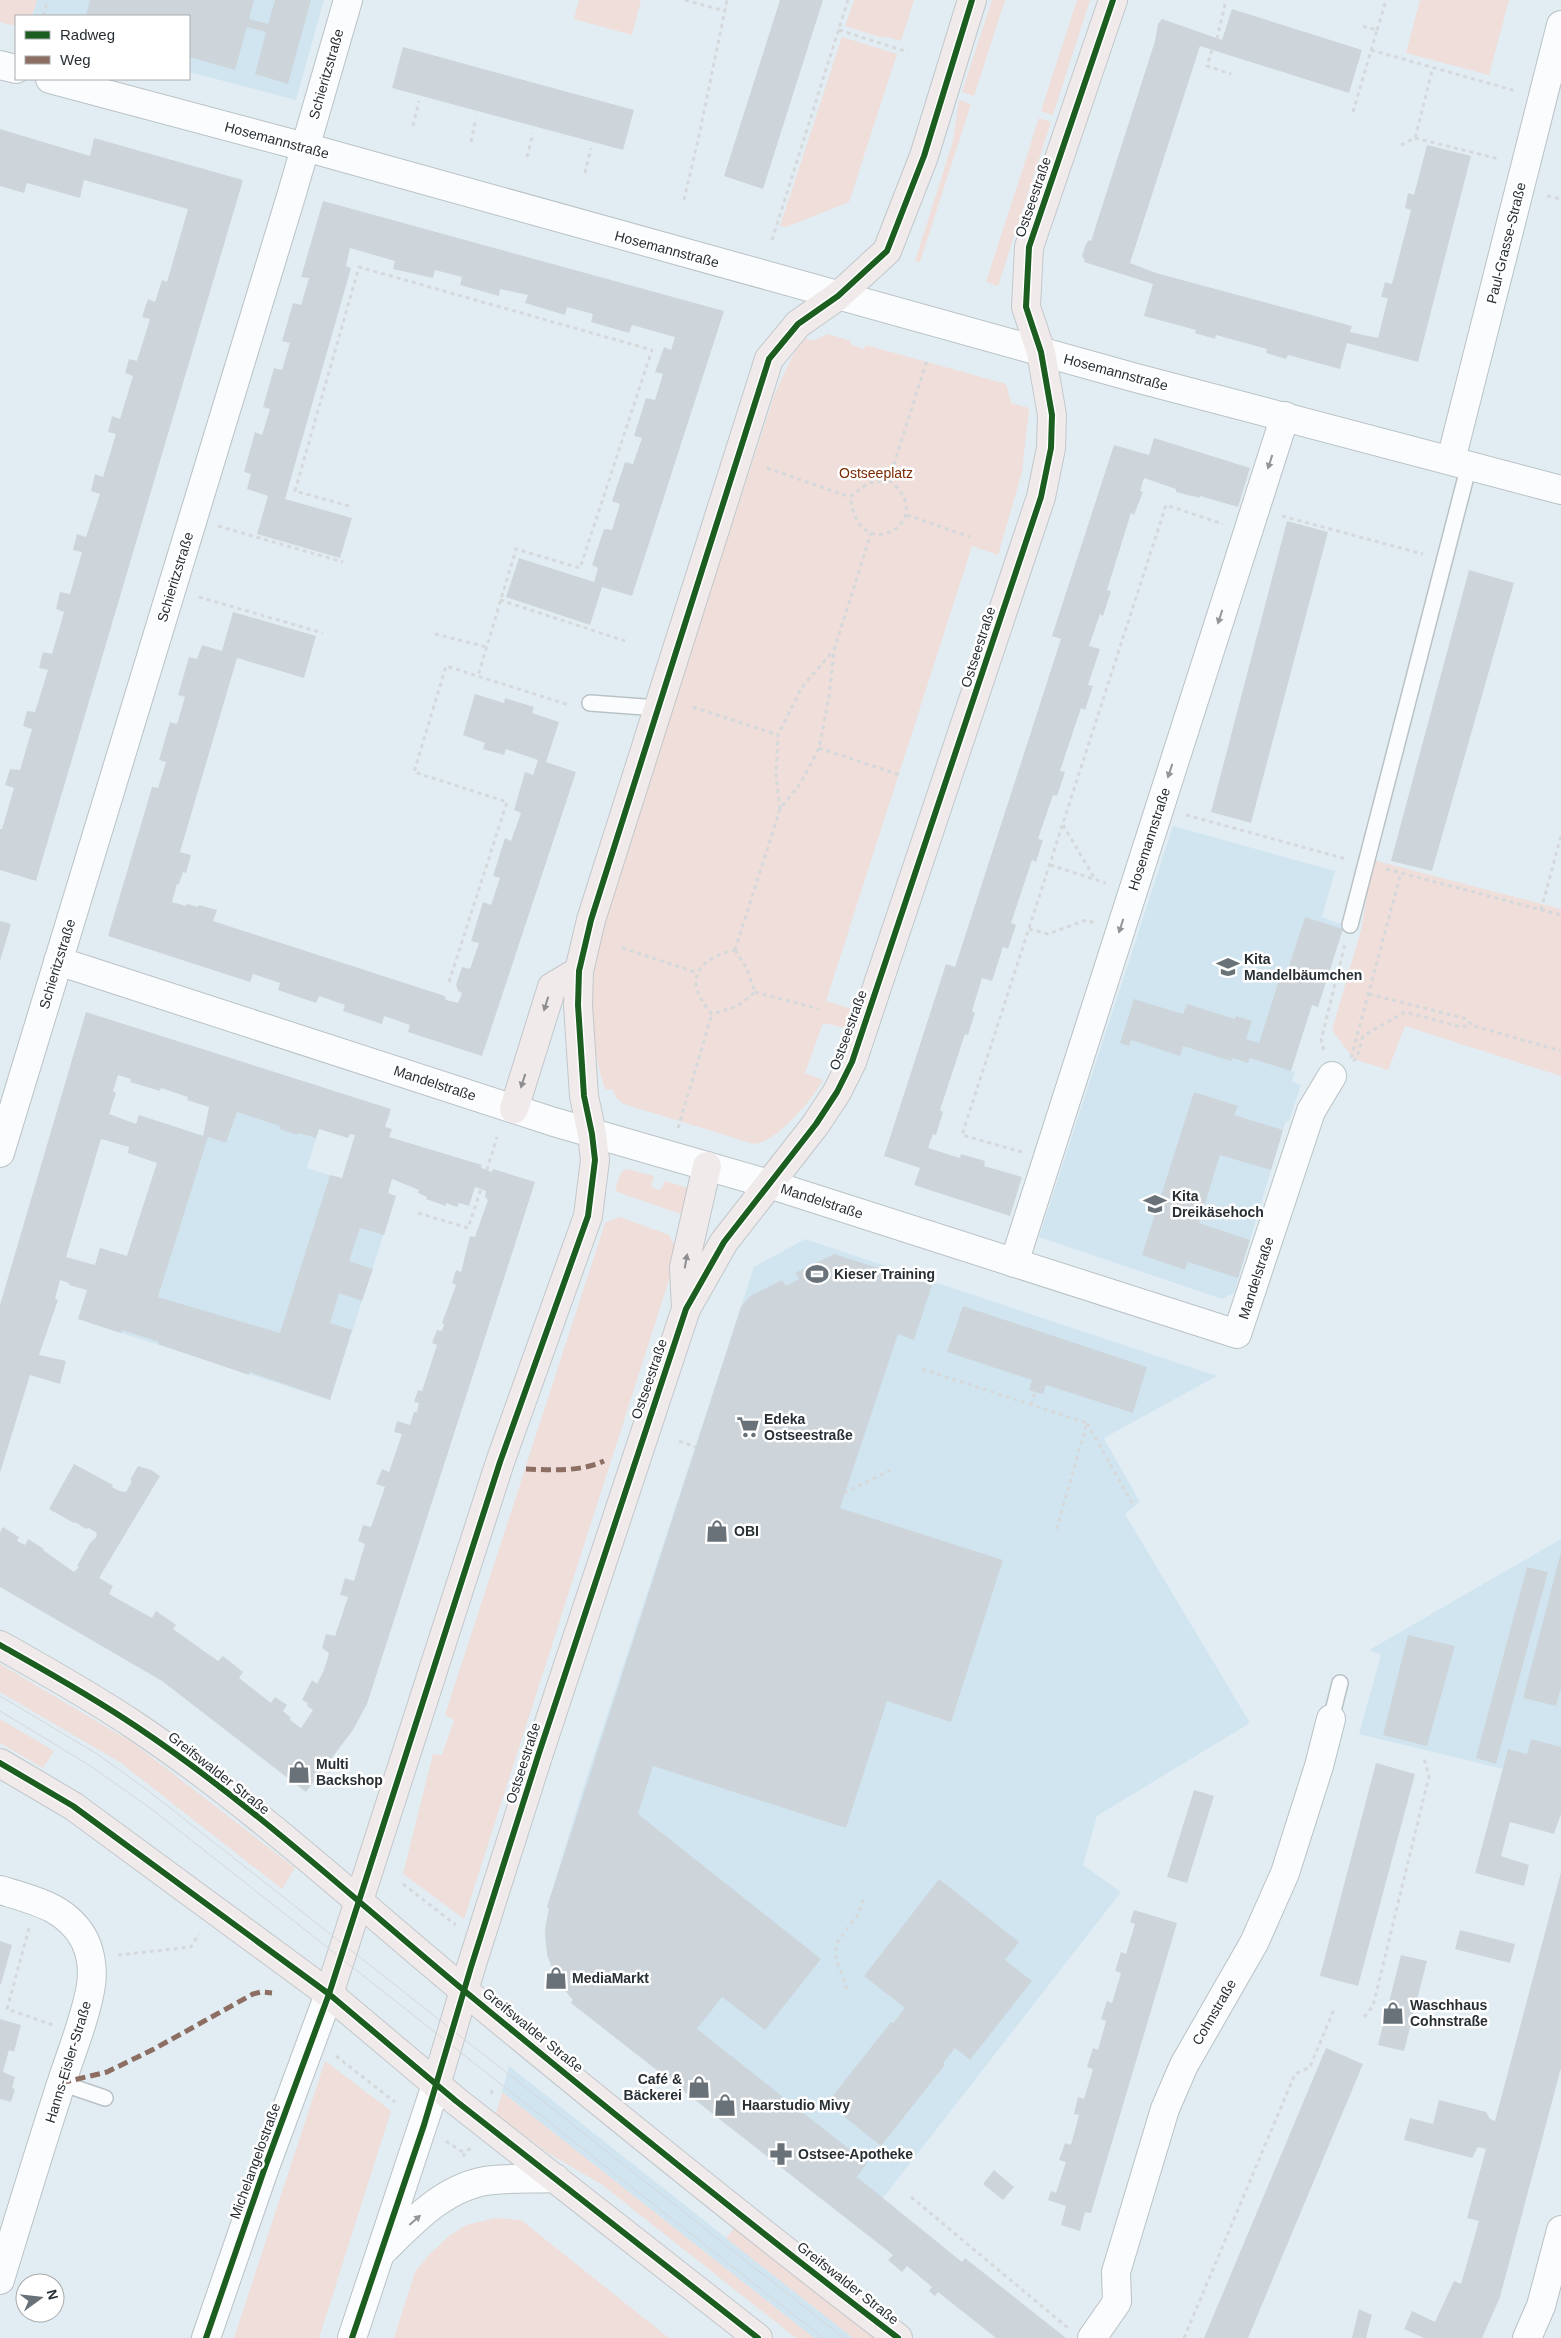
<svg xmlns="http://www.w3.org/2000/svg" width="1561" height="2338" font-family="Helvetica,sans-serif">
<rect width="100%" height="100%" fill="#e2edf3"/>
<path fill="#d1e5f1" d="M0,0H324L296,100L189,72V16H16V26L0,22Z
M1173,826L1335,871L1322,917L1344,925L1318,1007L1312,1005L1291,1071L1295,1072L1292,1081L1301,1085L1289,1121H1286L1283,1130L1234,1293L1222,1299L1039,1237Z
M251,1065L331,1090L307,1168L396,1196L330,1400L78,1319L100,1248L127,1256L157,1163L128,1153L139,1115L226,1143Z
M805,1239L1217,1376L1104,1438L1140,1502L1125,1514L1250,1723L1097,1816L1083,1865L1121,1892L883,2198L643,2059L571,2003L573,2000L558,1982L551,1968L545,1938L549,1909L547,1907L581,1795L754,1267Z
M1561,1539V1814L1495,1797L1503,1769L1359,1734L1381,1655L1369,1650Z
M509,2066L853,2338H814L502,2092Z"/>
<path fill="#efded9" d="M0,0H37L32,16H16V26L0,22Z
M579,0H641L632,35L574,19Z
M854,0H914L901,41L884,36L883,38L845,26Z
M992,0H1005L974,96L962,92Z
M1077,0H1090L1053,115L1041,111Z
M1420,0H1509L1489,75L1406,53Z
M842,37L897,54L849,202L786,227L780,226Z
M959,100L971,104L920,262L915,261L953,141Z
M1039,118L1051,122L998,286L986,282Z
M828,334L851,341V345L864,349L866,345L1006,384L1011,403L1029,408L1022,472L998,555L972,546L826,1001L852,1009L845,1028L823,1023L805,1073L823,1080C812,1100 777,1142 754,1144L624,1104L617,1099L613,1090L605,1089C592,1049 588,1003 596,962C607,899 631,838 650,777C690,648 734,521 775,393L793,355L805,338L813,341Z
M1373,860L1561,909V1076L1405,1026L1388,1070L1354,1059L1332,1030L1361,930Z
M626,1169L654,1176L651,1186L658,1190L662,1188L665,1181L692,1189L689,1217L615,1191L621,1172Z
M620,1217L669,1235L678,1252L464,1919L403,1874L433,1754L442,1755L454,1720L445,1715L605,1223Z
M0,1664L132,1742L295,1868L282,1889L121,1763L0,1692Z
M0,1719L54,1751L43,1768L0,1743Z
M325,2061L391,2111L319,2338H234Z
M502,2092L814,2338H796L601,2184L548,2153L496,2114Z
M495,2218L521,2220L669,2338H394L415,2272L429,2255L448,2237L466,2225Z
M735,2227L875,2338H853L726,2238Z"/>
<path fill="#cdd5da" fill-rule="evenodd" d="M90,0H254L249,19L268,24L275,0H311L288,84L255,74L266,32L247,27L235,70L189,57V16H86Z
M780,0H823L763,189L724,176Z
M1232,9L1362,50L1349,93L1200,46L1130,263L1156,273L1352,326L1350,332L1378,338L1388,298L1381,297L1385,282L1392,284L1411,210L1405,208L1408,193L1414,195L1427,145L1471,156L1418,362L1347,343L1340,369L1288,355L1286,359L1266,353L1267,349L1216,335L1215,339L1195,333L1196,330L1144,316L1153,284L1084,262L1085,260L1082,256L1086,244L1089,240L1091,241L1155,41L1158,24L1162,19L1222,40Z
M403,47L634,110L623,150L392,88Z
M0,129L90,156L94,138L243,180L36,881L0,870V829H2L14,788L5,785L10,769L20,770L32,729L23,726L27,711L35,712L48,670L39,668L43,652L52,654L64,612L56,609L60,592L70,594L82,552L73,550L77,534L86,537L100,494L91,491L95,474L103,477L116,434L108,432L112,416L120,419L133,376L125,373L129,359L137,361L150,319L142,317L148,299L155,302L162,280L167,282L188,209L84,180L80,198L27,183L24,193L0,186Z
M323,201L724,311L632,596L602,587L590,625L506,597L519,558L594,582L598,568L592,565L604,529L612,530L620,504L612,501L625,462L633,464L642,438L634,436L646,398L655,400L663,374L655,372L664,347L671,350L675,337L632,325L629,333L591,322L593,314L567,307L565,315L525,303L528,295L500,289L499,296L460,285L462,277L435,270L433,278L393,269L395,261L350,248L346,266L351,268L285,499L352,518L340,558L257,534L268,496L247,489L251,474L244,472L255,432L262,435L270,409L263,407L274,368L282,370L290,343L282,341L293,303L301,305L309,278L301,277Z
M1154,438L1250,468L1238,507L1200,496V498L1176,492V489L1144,478L1140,491L1143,492L1134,515L1131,513L1107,590L1111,591L1103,616L1100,614L1089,646L1100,649L1088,685L1093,686L1085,710L1081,708L1060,771L1065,772L1057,796L1053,795L1038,839L1043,840L1036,862L1032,860L1011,923L1016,925L1008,949L1003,947L992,981L982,978L972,1011L975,1013L968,1035L965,1034L940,1110L943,1112L936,1135L933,1134L928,1148L960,1158L961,1154L985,1161L984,1166L1022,1177L1010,1216L914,1185L920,1168L884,1156L946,964L955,967L1061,639L1052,636L1114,445L1149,455Z
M1287,521L1328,532L1251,823L1211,812Z
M1469,570L1514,583L1432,871L1391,861Z
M233,612L316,636L304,678L237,658L180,852L191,855L186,873L183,872L179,884H177L172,902L186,906L187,904L198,907L199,905L217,910L213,921L445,996L446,1000L458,1003L462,993L458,991L456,985L462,967L470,969L479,943L471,941L483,902L491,905L500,878L493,876L505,838L511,841L521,813L514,810L525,772L533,775L538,760L506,749L504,755L483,749L485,743L463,735L475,694L504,703L505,698L534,707L532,713L559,722L546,762L576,772L482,1056L408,1032L410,1025L384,1016L382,1024L343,1011L345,1005L319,996L316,1003L278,990L280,983L253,974L250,982L108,936L152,787L158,788L166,762L159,760L170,722L177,724L185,697L178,695L189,657L197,659L202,645L222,651Z
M1305,917L1343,929L1318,1007L1312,1005L1291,1071L1250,1058L1248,1063L1233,1058L1231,1061L1183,1046L1180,1056L1131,1040L1129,1046L1120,1043L1134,999L1183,1014L1187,1004L1235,1019L1236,1016L1252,1021L1246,1039L1259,1043L1279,980L1284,982Z
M0,921L11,924L0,961Z
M86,1012L391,1109L385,1127L392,1129L389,1137L482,1165L481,1168L487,1170L492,1172L493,1169L535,1182L367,1704L353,1730L306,1792L162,1681L0,1587V1532L3,1527L19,1537L17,1541L25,1545L28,1539L44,1549L43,1550L74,1572L79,1567L77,1566L90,1543L96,1537L97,1533L89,1528L86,1529L75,1522L74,1523L49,1509L74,1464L113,1485L112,1487L119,1491L126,1492L132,1481L130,1480L138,1466L151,1470L160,1476L99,1578L113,1586L109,1594L152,1618L156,1611L176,1625L173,1629L218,1661L223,1656L243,1672L239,1678L271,1703L275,1697L287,1705L283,1711L291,1718L290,1720L301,1728L313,1710L307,1706L308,1703L302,1700L312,1680L317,1684L324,1670L329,1653L322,1648L326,1634L335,1636L348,1597L340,1595L345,1578L354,1581L365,1544L358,1541L363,1525L371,1527L385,1487L376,1484L382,1469L389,1472L402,1434L394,1432L397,1421L410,1425L414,1412H417L419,1403L414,1402L418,1390L422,1391L437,1345L432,1343L437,1330L442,1331L444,1324L442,1323L456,1285L452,1283L456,1270L461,1272L470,1236L475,1237L488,1200L485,1197L486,1191L475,1187L469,1206L459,1203L457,1207L446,1203V1206L426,1199L427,1197L418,1193L419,1190L392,1179L388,1193L396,1196L384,1235L360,1228L349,1261L373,1269L362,1301L339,1293L330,1323L352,1330L330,1400L250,1372L249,1375L158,1344L159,1342L122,1330L121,1333L78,1319L87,1290L69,1285V1283L60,1280L55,1299L58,1300L39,1355L66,1361L60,1384L30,1375L0,1473V1305ZM118,1075L131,1079L130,1082L160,1091L161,1088L188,1097L187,1100L209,1107L203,1136L139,1115L136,1124L109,1114L116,1093L113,1091ZM237,1112L280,1126L279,1129L298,1135L299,1133L316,1138L319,1129L348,1138L350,1134L355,1135L342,1178L330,1175L280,1333L158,1297L208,1137L226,1143ZM101,1139L129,1147L128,1153L157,1163L127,1256L100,1248L95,1265L66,1257Z
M1194,1092L1238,1106L1234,1115L1283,1130L1271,1170L1220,1155L1199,1223L1250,1240L1238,1278L1188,1262L1185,1270L1142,1255Z
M834,1254L932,1285L914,1340L898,1334L840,1508L1003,1560L951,1722L887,1701L846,1828L653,1766L638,1814L821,1959L765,2030L722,1997L697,2029L867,2163L857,2177L962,2262L965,2258L1066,2338H996L938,2292L935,2296L929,2291L932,2287L907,2266L902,2272L888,2260L893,2255L571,2003L573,2000L558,1982L547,1955L545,1929L549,1908L547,1907L741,1307L750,1296L782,1280L786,1286L799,1279L795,1273Z
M963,1306L1147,1367L1133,1413L1046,1385L1043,1394L1035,1392L1029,1390L1032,1380L947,1352Z
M1561,1552V1688L1556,1706L1523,1698Z
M1527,1567L1548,1572L1496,1764L1476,1758Z
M1408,1635L1455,1646L1427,1746L1383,1735Z
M1531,1739L1561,1747V1814L1554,1834L1510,1822L1501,1856L1529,1865L1524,1886L1475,1873L1508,1749L1527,1754Z
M1376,1763L1415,1774L1358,1986L1320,1976Z
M1194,1790L1214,1796L1187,1883L1167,1877Z
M1561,1872V2068L1500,2297L1482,2338H1424L1404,2329L1412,2311L1435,2322L1454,2281L1461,2284L1479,2221L1467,2218L1486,2149L1478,2147L1472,2158L1404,2140L1410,2118L1433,2124L1439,2100L1486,2112L1490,2119L1495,2121Z
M939,1879L1019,1942L1005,1960L1032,1981L970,2060L955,2048L943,2063L945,2065L881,2146L827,2103L891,2022L893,2023L905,2008L864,1976Z
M1134,1910L1177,1923L1091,2213L1085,2212L1080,2231L1061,2225L1066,2206L1048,2200L1051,2191L1056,2193L1066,2162L1059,2160L1065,2143L1071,2145L1079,2115L1074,2114L1078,2097L1084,2099L1093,2069L1087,2067L1093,2048L1098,2050L1106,2021L1101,2019L1107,2001L1112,2003L1121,1973L1115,1971L1121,1952L1126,1954L1135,1924L1130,1922Z
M1460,1930L1515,1944L1510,1963L1455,1949Z
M0,1941L12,1945L1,1984H0Z
M1401,1955L1427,1961L1404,2051L1378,2045Z
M0,2019L21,2025L14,2052L9,2050L3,2072L15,2077L12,2088L15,2089L11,2102L0,2099Z
M1326,2048L1363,2064L1248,2338H1204Z
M994,2170L1014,2187L1003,2200L983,2184Z
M1359,2309L1372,2315L1371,2318L1366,2338H1352Z"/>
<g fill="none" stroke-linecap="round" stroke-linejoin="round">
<defs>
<path id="lane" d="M590,703L658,708
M1350,925L1469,465
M1331,1719L1340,1683
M61,2083L105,2098"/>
<path id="street" d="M1451,460L1561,25
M58,961L554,1122L769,1184L1237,1334L1311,1111L1332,1076
M0,1153L292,193L348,0
M1014,1263L1285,416
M0,1890C33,1900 68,1907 85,1941C91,1954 93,1971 91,1985C86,2017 71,2053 61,2084C40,2149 20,2214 0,2280
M1092,2338L1117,2302L1116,2272L1165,2109L1184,2065L1254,1943L1285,1873L1319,1766L1331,1719
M1527,2338L1541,2306L1561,2230"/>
<path id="secondary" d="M0,65L16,69
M50,79L305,147L1136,378L1561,490
M384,2250C415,2219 448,2184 493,2180C514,2178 535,2179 555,2178
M206,2338L264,2170L329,1994
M352,2338L436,2085"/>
<path id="primary" d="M514,1109L552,987L579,971
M686,1309L684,1267L707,1166
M0,1645C46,1671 93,1697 137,1727C252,1804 355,1900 461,1988C605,2107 750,2225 898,2338
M0,1763L73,1806L329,1994L456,2101L758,2338
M329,1994L500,1462L588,1216L595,1160L592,1134L584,1096L578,1005L579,971L591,920L769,359L798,324L838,296L887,251L924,156L972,0
M436,2085L471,1967L539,1753L686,1309L724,1242L816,1124L837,1092L852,1062L1041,497L1051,448L1052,415L1041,352L1026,307L1029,247L1113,0"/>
</defs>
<use href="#lane" stroke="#b9c2c6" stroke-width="18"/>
<use href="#street" stroke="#b9c2c6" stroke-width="30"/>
<use href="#secondary" stroke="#b9c2c6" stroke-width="30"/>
<use href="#primary" stroke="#c2c7cb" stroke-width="30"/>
<path stroke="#d6d9db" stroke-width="3" stroke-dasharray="4 4" stroke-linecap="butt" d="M685,0L725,11
M44,16L47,0
M839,30L908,52
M1377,30L1386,0
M1217,39L1226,0
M1212,50L1207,66L1231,74
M1371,50L1516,91
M1353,112L1377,30L1362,26
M413,126L419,101
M1415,138L1499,159
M471,142L476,118
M1401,145L1415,138L1433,67
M527,157L533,133
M585,173L591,148
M1547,196L1561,199
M684,200L700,131L727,0
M772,240L848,0
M767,468L850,497
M889,480C933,515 882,551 861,526C854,517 852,507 850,497L868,483Z
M889,480L927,360
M349,506L295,491L359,267L652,350L580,568L516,549L478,676
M907,515L970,537
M1282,516L1423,554
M218,526L343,562
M199,597L323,633
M500,600L625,641
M435,634L487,647
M693,707L778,735
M819,748L900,775
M780,809L776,774L778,735L802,687L833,651
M1186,815L1346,859
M1063,825L1095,879
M1050,865L1106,883
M1386,869L1561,915
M1541,910L1561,836
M1029,929L1048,934L1086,920L1095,923
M622,948L698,973
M735,950L780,809L800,784L819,748L829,697L834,650L871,533
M735,950L747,969L755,992L738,1006L712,1014C683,982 695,959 735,950Z
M449,982L507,802L414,772L446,666L569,705
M755,992L819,1009
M1369,994L1467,1019L1471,1025L1561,1051
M1324,1050L1321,1040L1345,944
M1351,1058L1401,873
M1353,1061L1357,1058L1363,1036L1405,1012L1461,1027L1471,1025
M678,1128L712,1014
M1022,1152L962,1135L1166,505L1223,524
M487,1170L497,1137
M418,1213L468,1228L481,1189
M922,1369L1087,1423L1056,1531
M1031,1405L1035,1392
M1087,1423L1132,1503
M679,1441L696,1447
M844,1493L893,1469
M403,1884L456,1925
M29,1928L7,2009L53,2025
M118,1955L191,1947L199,1934
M847,1989L836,1959V1944L859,1913L865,1895
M1364,2017L1373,2006L1429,1776L1424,1758
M336,2056L395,2102
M491,2094L494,2086
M446,2141L464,2153
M464,2157V2153L472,2147
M911,2197L1068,2328
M1184,2338L1295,2074L1310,2067L1334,2009"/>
<use href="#lane" stroke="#fbfcfd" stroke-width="15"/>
<use href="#street" stroke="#fbfcfd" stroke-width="28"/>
<use href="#secondary" stroke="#fbfcfd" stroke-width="28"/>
<use href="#primary" stroke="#f0ebea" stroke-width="28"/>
<path stroke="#d4d7da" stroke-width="1" d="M0,1696L97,1754L146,1789L844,2338
M0,1711L89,1765L153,1810L823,2338"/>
<path stroke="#8d6e63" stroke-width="5" stroke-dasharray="10 5" stroke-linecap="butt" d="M526,1469C552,1470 580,1472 604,1461
M61,2083L107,2072L154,2049L253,1994L261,1992L272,1993"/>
<defs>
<path id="cycleway" d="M0,1645C46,1671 93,1697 137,1727C252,1804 355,1900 461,1988C605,2107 750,2225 898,2338
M0,1763L73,1806L329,1994L456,2101L758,2338
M206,2338L264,2170L329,1994L500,1462L588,1216L595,1160L592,1134L584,1096L578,1005L579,971L591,920L769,359L798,324L838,296L887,251L924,156L972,0
M352,2338L424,2125L471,1967L539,1753L686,1309L724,1242L816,1124L837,1092L852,1062L1041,497L1051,448L1052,415L1041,352L1026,307L1029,247L1113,0"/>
</defs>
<use href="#cycleway" stroke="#fff" stroke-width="9"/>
<use href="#cycleway" stroke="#1b5e20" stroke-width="6"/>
</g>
<defs><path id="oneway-solid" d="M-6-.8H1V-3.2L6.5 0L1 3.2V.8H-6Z" transform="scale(1.25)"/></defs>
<g fill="#929699">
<use href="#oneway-solid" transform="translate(1270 462) rotate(108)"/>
<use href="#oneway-solid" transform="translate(1220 617) rotate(108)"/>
<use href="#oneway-solid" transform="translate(1170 771) rotate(108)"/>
<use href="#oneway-solid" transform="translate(1121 926) rotate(108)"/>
<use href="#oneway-solid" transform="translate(415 2220) rotate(-41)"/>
</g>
<g fill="#8c8e90">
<use href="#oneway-solid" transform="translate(546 1004) rotate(107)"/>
<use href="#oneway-solid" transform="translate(523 1081) rotate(108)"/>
<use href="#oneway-solid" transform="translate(686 1261) rotate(-80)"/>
</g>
<defs>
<symbol id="school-bare" viewBox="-9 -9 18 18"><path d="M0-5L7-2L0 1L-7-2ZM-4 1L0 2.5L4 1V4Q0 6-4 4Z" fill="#697278" stroke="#fff" stroke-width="2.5" paint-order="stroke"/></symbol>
<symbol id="stadium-bare" viewBox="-9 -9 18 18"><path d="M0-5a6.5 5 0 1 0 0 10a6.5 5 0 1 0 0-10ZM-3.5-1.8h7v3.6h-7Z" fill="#697278" stroke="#fff" stroke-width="2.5" paint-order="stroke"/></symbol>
<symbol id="supermarket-bare" viewBox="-9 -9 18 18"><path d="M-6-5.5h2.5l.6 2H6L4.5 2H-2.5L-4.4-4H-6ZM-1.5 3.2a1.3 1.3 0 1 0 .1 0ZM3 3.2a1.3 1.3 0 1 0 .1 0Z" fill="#697278" stroke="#fff" stroke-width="2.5" paint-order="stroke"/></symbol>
<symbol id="shop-bare" viewBox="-9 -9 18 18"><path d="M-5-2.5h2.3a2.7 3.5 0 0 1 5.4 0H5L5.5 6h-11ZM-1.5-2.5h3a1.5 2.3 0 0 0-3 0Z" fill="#697278" stroke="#fff" stroke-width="2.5" paint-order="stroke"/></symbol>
<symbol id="pharmacy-bare" viewBox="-9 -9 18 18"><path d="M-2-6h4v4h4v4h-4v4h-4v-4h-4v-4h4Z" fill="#697278" stroke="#fff" stroke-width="2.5" paint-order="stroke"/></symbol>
</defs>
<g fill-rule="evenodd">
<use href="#school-bare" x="1212" y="951" width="32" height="32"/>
<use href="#school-bare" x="1139" y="1188" width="32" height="32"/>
<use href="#stadium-bare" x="801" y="1258" width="32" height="32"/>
<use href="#supermarket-bare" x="732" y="1411" width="32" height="32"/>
<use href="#shop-bare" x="701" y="1515" width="32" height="32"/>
<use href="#shop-bare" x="283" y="1756" width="32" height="32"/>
<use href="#shop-bare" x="540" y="1962" width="32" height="32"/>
<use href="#shop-bare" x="1377" y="1997" width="32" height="32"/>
<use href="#shop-bare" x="683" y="2071" width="32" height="32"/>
<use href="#shop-bare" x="709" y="2089" width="32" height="32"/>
<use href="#pharmacy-bare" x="765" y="2138" width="32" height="32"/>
</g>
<g text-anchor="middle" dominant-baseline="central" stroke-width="5" stroke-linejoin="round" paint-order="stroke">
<g font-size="14" fill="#283035" stroke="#fff">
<text transform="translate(326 74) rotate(-74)">Schieritzstraße</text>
<text transform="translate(277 140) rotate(15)">Hosemannstraße</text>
<text transform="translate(1033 197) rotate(-71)">Ostseestraße</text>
<text transform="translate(1506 243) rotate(-76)">Paul-Grasse-Straße</text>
<text transform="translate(667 249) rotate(15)">Hosemannstraße</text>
<text transform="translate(1116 372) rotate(15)">Hosemannstraße</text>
<text transform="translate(175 577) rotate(-73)">Schieritzstraße</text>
<text transform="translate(978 647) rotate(-72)">Ostseestraße</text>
<text transform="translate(1149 839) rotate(-72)">Hosemannstraße</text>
<text transform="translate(57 964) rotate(-73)">Schieritzstraße</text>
<text transform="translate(848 1030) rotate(-70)">Ostseestraße</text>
<text transform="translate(435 1083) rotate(18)">Mandelstraße</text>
<text transform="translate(822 1201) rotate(18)">Mandelstraße</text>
<text transform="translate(1256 1278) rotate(-72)">Mandelstraße</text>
<text transform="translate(649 1379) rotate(-71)">Ostseestraße</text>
<text transform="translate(523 1763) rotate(-72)">Ostseestraße</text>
<text transform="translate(219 1773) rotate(38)">Greifswalder Straße</text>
<text transform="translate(1214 2012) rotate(-60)">Cohnstraße</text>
<text transform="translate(533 2030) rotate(39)">Greifswalder Straße</text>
<text transform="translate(68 2062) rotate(-73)">Hanns-Eisler-Straße</text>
<text transform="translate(255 2161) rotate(-70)">Michelangelostraße</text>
<text transform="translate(848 2283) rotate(38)">Greifswalder Straße</text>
</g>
<g font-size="14" fill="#7a2902" stroke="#fff">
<text x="876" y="473">Ostseeplatz</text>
</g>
<g font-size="14" font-weight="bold" fill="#283035" stroke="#fff" text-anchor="start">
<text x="1244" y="959">Kita<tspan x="1244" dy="16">Mandelbäumchen</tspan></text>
<text x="1172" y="1196">Kita<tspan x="1172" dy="16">Dreikäsehoch</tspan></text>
<text x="834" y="1274">Kieser Training</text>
<text x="764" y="1419">Edeka<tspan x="764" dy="16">Ostseestraße</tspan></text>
<text x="734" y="1531">OBI</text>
<text x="316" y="1764">Multi<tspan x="316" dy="16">Backshop</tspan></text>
<text x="572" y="1978">MediaMarkt</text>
<text x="1410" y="2005">Waschhaus<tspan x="1410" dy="16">Cohnstraße</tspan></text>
<text x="682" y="2079" text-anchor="end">Café &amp;<tspan x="682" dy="16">Bäckerei</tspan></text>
<text x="742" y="2105">Haarstudio Mivy</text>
<text x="798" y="2154">Ostsee-Apotheke</text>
</g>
</g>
<rect x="15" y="15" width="175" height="65" fill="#ffffff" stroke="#a9acae"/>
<rect x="25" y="31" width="25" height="8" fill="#1b5e20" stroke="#a9acae"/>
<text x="60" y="40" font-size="15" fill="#283035">Radweg</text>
<rect x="25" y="56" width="25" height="8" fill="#8d6e63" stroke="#a9acae"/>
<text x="60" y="65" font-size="15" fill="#283035">Weg</text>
<g transform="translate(40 2298) rotate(75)"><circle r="24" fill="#ffffff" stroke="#a9acae"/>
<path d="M0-4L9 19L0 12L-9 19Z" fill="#697278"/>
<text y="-8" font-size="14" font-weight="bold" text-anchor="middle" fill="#283035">N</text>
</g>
</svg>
